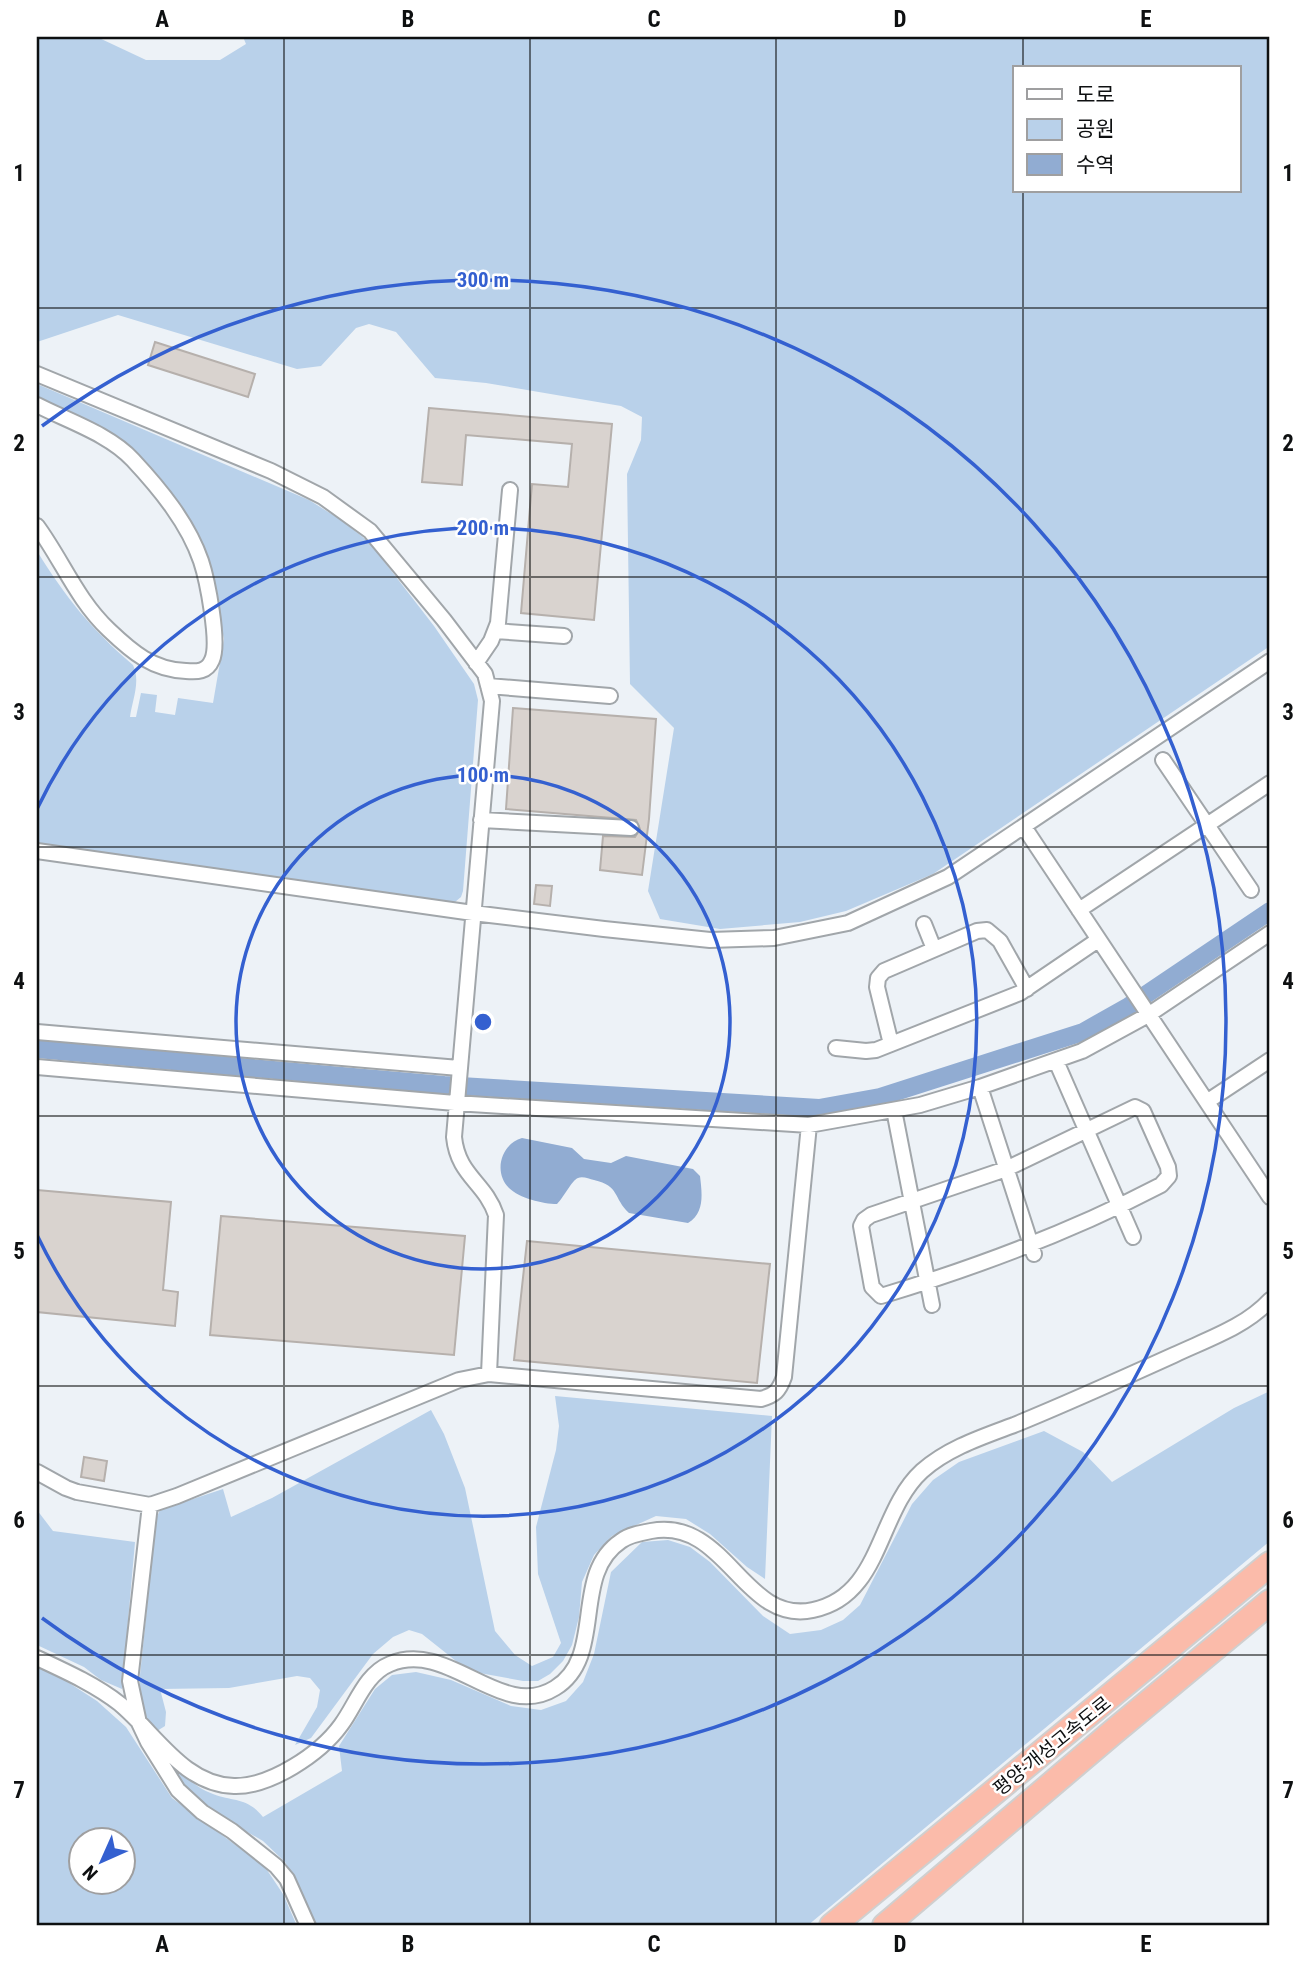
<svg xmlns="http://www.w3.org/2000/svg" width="1307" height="1963" font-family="'Roboto Condensed','Noto Sans KR',sans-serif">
<rect width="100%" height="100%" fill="#edf2f7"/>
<path fill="#b9d1ea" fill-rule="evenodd" d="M37,37H97L146,60H220L246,44L243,37H1270V646L933,874L846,911L800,922L720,929L660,919L648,891L674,728L630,684L627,474L641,440L642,417L621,406L486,383L435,378L396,332L369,324L356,328L321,366L297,369L118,315L37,342ZM1015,68H1239V191H1015Z
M37,384L309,500L341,520L369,542L434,626L474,684L478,700L463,891L461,897L455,902L37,843V551C66,598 91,629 133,665C141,681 132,701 130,717H136L141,693L157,695L155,712L175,715L178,698L213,703L224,639L209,565L164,487L37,399Z
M1270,1391V1541L807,1926H313L303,1895L285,1862L263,1841L211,1811L181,1784L176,1769C188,1779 199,1789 213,1794C234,1802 247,1797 263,1817L342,1771L339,1746L375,1689L392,1675L416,1672L451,1680L511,1706L541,1710L566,1701L583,1682L594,1654L611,1572L642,1542L668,1540L690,1547L710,1562L763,1616L790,1634L821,1630L843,1620L860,1605L912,1504L933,1480L959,1462L1044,1431L1083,1452L1112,1482L1234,1408Z
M555,1396L772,1416L765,1579L747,1567L710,1534L686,1519L656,1516L612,1536L594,1555L582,1582L579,1617L572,1645L563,1661L550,1674L538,1681H523L474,1672L461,1665L422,1634L409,1630L393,1637L373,1654L311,1738L295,1745L317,1707L320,1690L310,1678L297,1676L229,1688L160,1689L166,1712L165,1726L157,1731C141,1716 139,1696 140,1675L156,1519L160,1510L223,1489L231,1517L272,1498L431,1410L444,1434L465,1488L495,1631L515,1655L532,1666L553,1657L561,1643L538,1574L536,1527L556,1450L559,1426Z
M37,1510L53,1531L135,1542L122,1689L101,1680L84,1667L37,1645Z
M37,1667L49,1670L97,1701L126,1727L172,1798L265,1867L283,1894L297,1926H37ZM80,1840H122V1882H80Z"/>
<path fill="#91acd2" d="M522,1138L572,1148L584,1159L611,1163L626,1156L693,1169L700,1176C702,1193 705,1213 688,1223L629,1213C613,1198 620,1186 594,1180C589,1179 583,1176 578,1178C572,1180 564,1197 557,1204C543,1204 519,1198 509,1188C493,1172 501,1144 522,1138Z"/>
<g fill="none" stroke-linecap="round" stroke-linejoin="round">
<path stroke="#91acd2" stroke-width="18" d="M37,1049L444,1085L819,1108L880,1097L1083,1032L1129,1006L1270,911"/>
</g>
<path fill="#d9d3cf" stroke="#b6b0ac" stroke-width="2" d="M155,342L255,374L248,397L148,365Z
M429,408L612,424L594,620L521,613L532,484L568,487L572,444L466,435L462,485L422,482Z
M513,708L656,719L649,819L642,875L600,870L603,836L635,837L640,829L636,820L506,809Z
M536,885L552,886L550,906L534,904Z
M37,1190L171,1202L163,1290L178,1292L175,1326L37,1312Z
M221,1216L465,1236L454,1355L210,1335Z
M527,1241L770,1264L757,1383L514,1360Z
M84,1457L107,1461L104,1481L81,1477Z"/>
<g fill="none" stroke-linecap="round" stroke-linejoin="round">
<defs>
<path id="street" d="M37,374L271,471L323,497L370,531L444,620L485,674L492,701L454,1137C458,1176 485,1182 496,1215L489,1374
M37,405C68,421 109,434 133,460C160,489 188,523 201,561C207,579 220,643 212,660C207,672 197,672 186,671C153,670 132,652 109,630C77,600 62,560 37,526
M495,631L564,636
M476,663L491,641L498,623L510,490
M488,686L610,696
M1163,760L1251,890
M481,820L631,828
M1024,827L1270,1197
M37,851L473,913L604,929L710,940L774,938L848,923L948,877L1270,661
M1079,910L1270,783
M924,924L934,949
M37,1032L459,1068
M891,1044L877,987L878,978L884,971L977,931L987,930L1000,941L1027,989
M836,1048L866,1051L876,1050L1020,993L1098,940
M1056,1061L1133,1237
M37,1067L455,1103L809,1125L920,1105L980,1087L1082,1051L1148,1015L1270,933
M980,1087L1034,1254
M1208,1101L1270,1060
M1135,1107L1143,1111L1168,1167L1169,1176L1161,1185C1073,1231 977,1267 881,1296L872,1287L861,1226L864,1220L871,1215L1006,1169Z
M894,1110L932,1305
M37,1472L66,1488L77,1492L150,1505L177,1496L459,1380L489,1374L761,1399C775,1395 779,1391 784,1377L809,1125
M150,1505L130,1681L139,1723L148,1742L178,1790L202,1812L232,1831L276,1866L287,1879L308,1926
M37,1658C65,1671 96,1685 120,1704C155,1733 184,1785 234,1786C270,1787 320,1754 341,1725C356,1705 365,1674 390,1664C449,1639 501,1722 555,1688C607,1656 570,1575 621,1541C629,1535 640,1533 651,1531C727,1517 743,1625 813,1610C882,1596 877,1512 922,1471C948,1448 982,1437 1014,1425C1068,1403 1121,1379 1174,1355C1208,1339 1245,1327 1270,1300"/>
<path id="highway" d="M832,1926L1270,1564
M885,1926L1112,1733L1270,1602"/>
</defs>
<use href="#street" stroke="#a1a6aa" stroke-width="18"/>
<use href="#highway" stroke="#cfcfcf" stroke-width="28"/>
<use href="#street" stroke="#fff" stroke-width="14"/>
<use href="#highway" stroke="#fbbbaa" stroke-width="24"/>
</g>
<path fill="none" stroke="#0e1011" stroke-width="2" stroke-opacity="0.55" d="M284,37V1926M530,37V1926M776,37V1926M1023,37V68M1023,191V1926M37,308H1270M37,577H1270M37,847H1270M37,1116H1270M37,1386H1270M37,1655H1270"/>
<g fill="none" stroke="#3460d0" stroke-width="3.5">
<circle cx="483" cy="1022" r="247"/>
<path d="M37 809A494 494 0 1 1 37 1235"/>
<path d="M42 426A742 742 0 1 1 42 1618"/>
</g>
<g text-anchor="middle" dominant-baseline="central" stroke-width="5" stroke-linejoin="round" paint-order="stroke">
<g font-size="19" fill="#0e1011" stroke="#fff">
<text transform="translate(1052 1746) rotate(-39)">평양-개성고속도로</text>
</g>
</g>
<circle cx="483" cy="1022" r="10" fill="#3460d0" stroke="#fff" stroke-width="3.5"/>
<g font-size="21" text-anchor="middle" font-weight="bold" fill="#3460d0" stroke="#fff" stroke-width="5" stroke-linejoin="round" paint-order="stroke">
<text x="483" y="287">300 m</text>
<text x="483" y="535">200 m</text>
<text x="483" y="782">100 m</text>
</g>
<rect width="1307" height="1963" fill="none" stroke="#ffffff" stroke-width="77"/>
<rect x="1013" y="66" width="228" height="126" fill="#ffffff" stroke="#9f9fa0" stroke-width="2"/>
<rect x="1027" y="89" width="35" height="10" fill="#ffffff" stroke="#9f9fa0" stroke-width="2"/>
<text x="1076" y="102" font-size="21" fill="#0e1011">도로</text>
<rect x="1027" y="119" width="35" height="21" fill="#b9d1ea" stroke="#9f9fa0" stroke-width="2"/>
<text x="1076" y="136" font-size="21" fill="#0e1011">공원</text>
<rect x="1027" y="154" width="35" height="21" fill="#91acd2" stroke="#9f9fa0" stroke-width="2"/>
<text x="1076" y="172" font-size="21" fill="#0e1011">수역</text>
<g transform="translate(102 1861) rotate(225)"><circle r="33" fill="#ffffff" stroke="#9f9fa0" stroke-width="2"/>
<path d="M0-5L12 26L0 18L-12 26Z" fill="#3460d0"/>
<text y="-10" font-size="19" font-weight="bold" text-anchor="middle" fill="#0e1011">N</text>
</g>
<rect x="38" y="38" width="1230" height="1886" fill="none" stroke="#0e1011" stroke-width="2.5"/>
<g font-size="23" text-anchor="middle" font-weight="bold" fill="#0e1011">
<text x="162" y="27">A</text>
<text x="408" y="27">B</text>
<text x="654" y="27">C</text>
<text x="900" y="27">D</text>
<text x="1146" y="27">E</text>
<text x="19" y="181">1</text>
<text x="1288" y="181">1</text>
<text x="19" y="451">2</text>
<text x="1288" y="451">2</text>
<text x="19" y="720">3</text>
<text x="1288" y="720">3</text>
<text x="19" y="989">4</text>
<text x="1288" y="989">4</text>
<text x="19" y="1259">5</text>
<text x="1288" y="1259">5</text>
<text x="19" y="1528">6</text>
<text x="1288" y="1528">6</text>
<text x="19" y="1798">7</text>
<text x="1288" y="1798">7</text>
<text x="162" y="1952">A</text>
<text x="408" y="1952">B</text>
<text x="654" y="1952">C</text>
<text x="900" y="1952">D</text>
<text x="1146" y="1952">E</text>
</g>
</svg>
